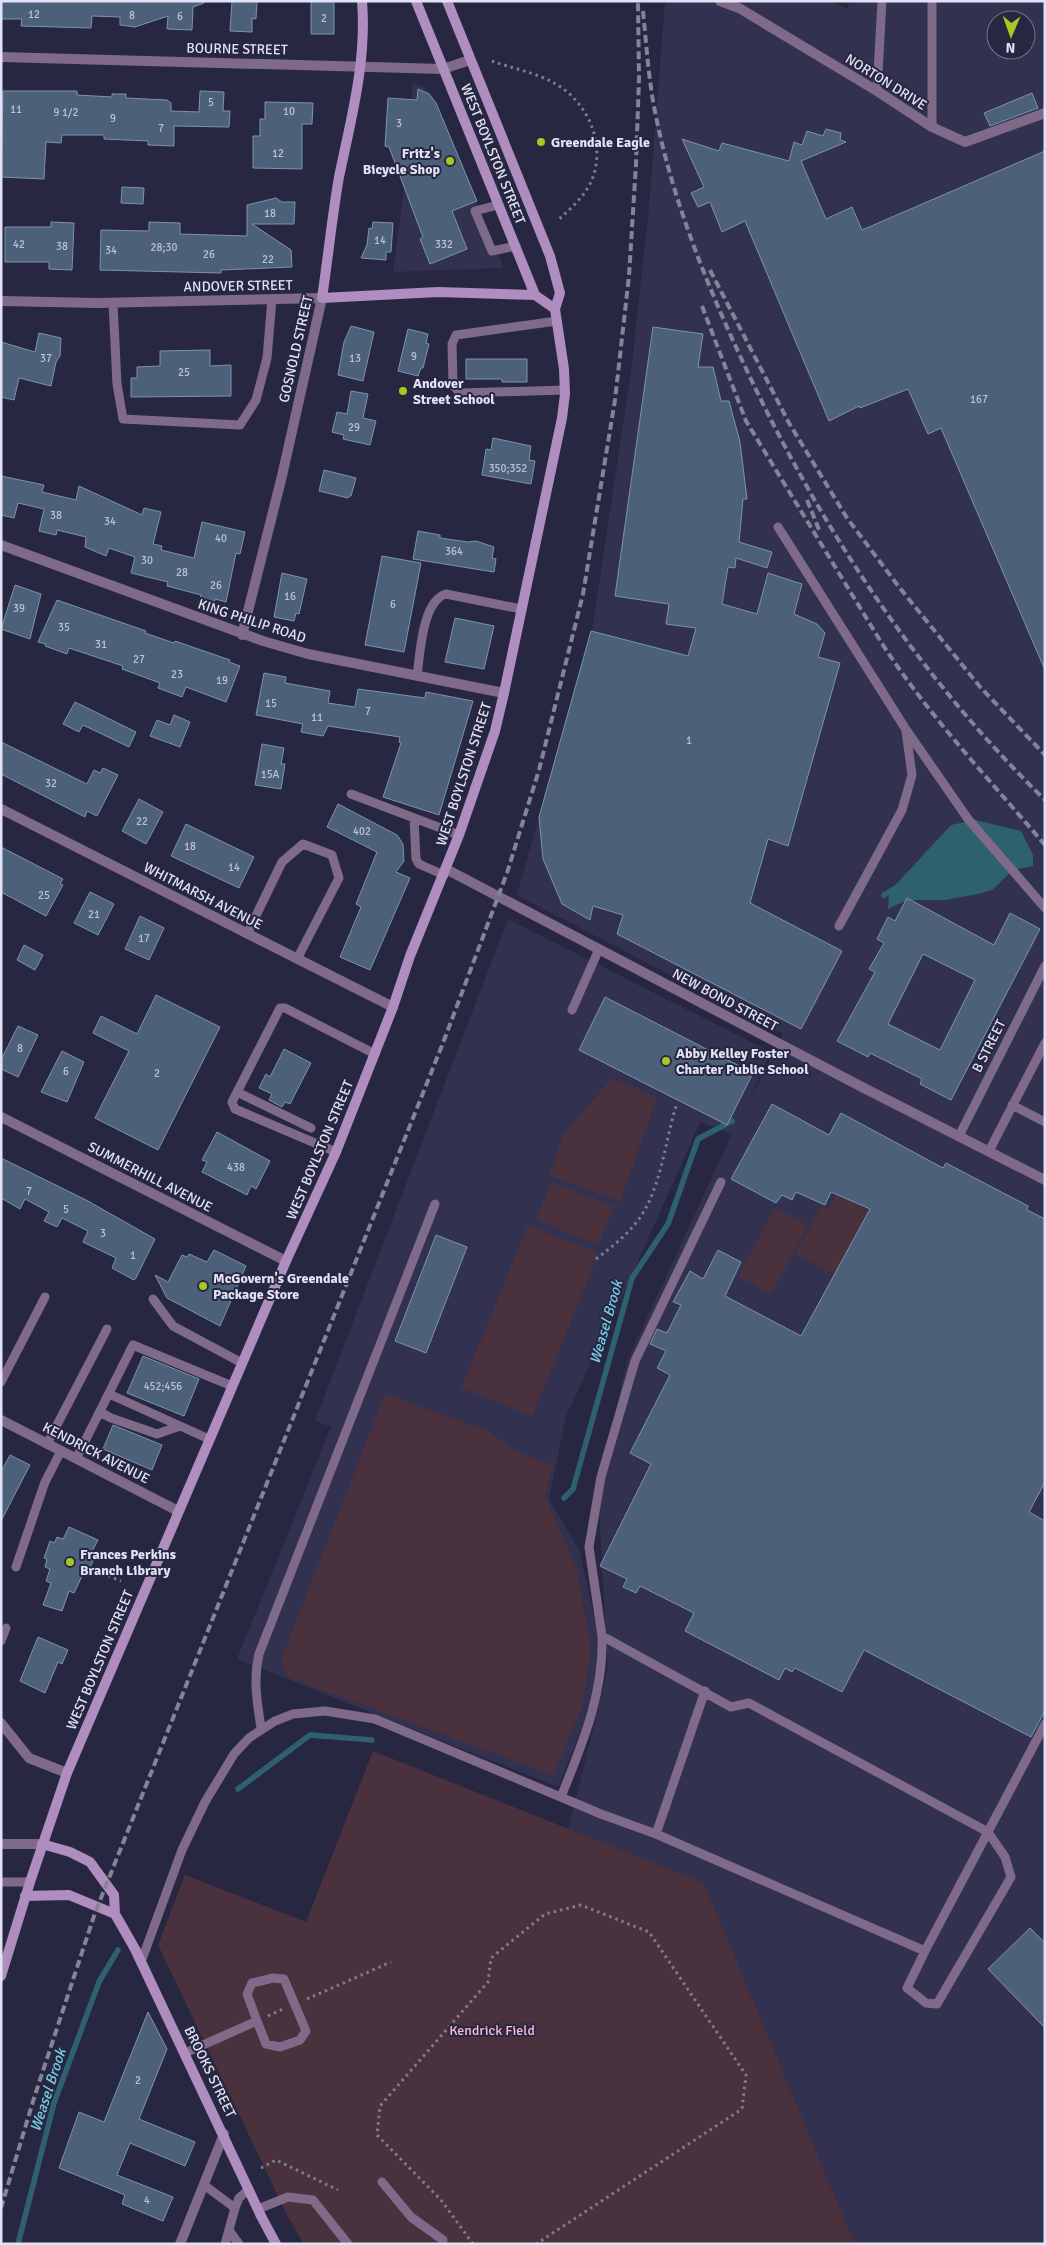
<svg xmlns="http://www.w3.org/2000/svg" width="1046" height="2245" font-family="Signika,sans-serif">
<rect width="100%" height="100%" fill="#282741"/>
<path fill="#323150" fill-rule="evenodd" d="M665,1H831L848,9L849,1H1045V2244H855L704,1884L568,1830L608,1669L598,1491L627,1361L732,1134L700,1122L628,1284L566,1416L549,1499L580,1552L597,1631V1663L593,1691L583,1726L558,1787L237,1659L331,1427L315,1421L508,919L771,1052L743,1113L783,1034L517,895L592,630L631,372L649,207ZM996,20H1026V50H996Z
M412,83L425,87L432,95L504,268L393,272L409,150Z"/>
<path fill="#49323e" d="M612,1078L657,1098L620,1202L549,1175L563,1135Z
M551,1182L614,1207L598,1245L536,1220Z
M836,1194L868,1210L835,1275L795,1254L821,1205L828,1209Z
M775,1208L808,1225L771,1294L738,1276Z
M528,1225L599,1253L532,1416L461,1388Z
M385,1394L489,1431L515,1451L553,1465L545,1497L577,1569L591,1650L582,1708L553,1775L287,1677L281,1660Z
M373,1751L704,1883L855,2244H304L287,2215L158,1945L185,1875L306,1922Z"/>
<path fill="#2e6170" d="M975,820L1021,831L1033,855V866L1013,870L992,890L978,894L945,900H907L888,909L889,892L951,825Z"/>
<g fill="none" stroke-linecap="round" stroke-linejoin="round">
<path stroke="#2e6170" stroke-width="5.5" d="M884,895L896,888
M564,1498L573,1489L632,1278L668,1224L698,1139L732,1121
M238,1789L310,1735L372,1740
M18,2244L54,2103L99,1982L118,1950"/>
</g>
<path fill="#4c6179" stroke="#7c93ad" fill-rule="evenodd" d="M1,1H204V3L193,7L192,30L167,29L168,16L135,27L120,25V17L92,16L91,28L21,26L22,19H1Z
M232,1H257L256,19L252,18V32L230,31Z
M311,1H334V34H311Z
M418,89L429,94L436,103L477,201L452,211L467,249L430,264L420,239L423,237L389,147L385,146L388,98L417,100Z
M3,91H77V95L112,97V94H126V98L167,100L171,103V111L199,112L200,91L224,92L223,111H230L229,127L174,126V146L148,145V141L104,139V135H62L61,143L46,142L44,179L1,177Z
M1032,93L1038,108L990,126L984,113Z
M265,102L313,103L312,124H302V169L253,168V136H260V119H265Z
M826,129L841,133L840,140L846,142L801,161L826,219L852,207L862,230L1045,151V670L941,428L928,434L908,389L860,408L859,406L829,421L745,221L722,232L710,202L698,207L691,193L704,187L682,139L719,151L722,143L789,161L794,142L802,145L807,131L823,136Z
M122,187L144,188L143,204L121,203Z
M276,198L282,202H295L294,224H252L291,250L292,267L221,270V273L100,270L101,230L149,231V222L180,223V234L247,236V205Z
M51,222L74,223L72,270L49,269V262H5V227H51Z
M373,222L393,223L391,252H386V260L361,258L367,245L369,228L372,229Z
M351,326L374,332L363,381L338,375L344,342Z
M653,327L703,334L698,367H713L721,401H729L740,442L747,499H743L739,542L772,552L767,568L736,558L735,568L728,567L722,604L757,614L768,573L802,584L794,614L817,624L825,633L818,657L840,663L788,846L768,839L750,903L842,951L801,1029L617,934L623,915L593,906L590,920L562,904L543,859L539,817L591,631L688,656L696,628L666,624L669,604L615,596Z
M408,329L428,334L426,343L429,344L423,368H421L418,376L398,371Z
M39,333L61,338L60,356L56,362L51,386L19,378L14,400L1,397V342L35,352Z
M210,350V366L231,365V396L131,397V378H137V367L160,366V351Z
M466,359H527V382H502V379H466Z
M351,391L368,394L363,418L376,421L370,445L343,439L344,435L332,432L337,412L347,414Z
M493,438L531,446L529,460L535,461L531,484L482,475L486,449L491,450Z
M324,470L356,478L351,496H349L348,498L319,491Z
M1,476L44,485L42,492L76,500L79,486L142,515L144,508L161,512L153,544L162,546L161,550L194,558L202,522L245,532L240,554L236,553L226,602L215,599L214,603L200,600L201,595L167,586L168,582L131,573L135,557L109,548L106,556L85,547L86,537L57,530L56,535L39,531L44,509L18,503L14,518L1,515Z
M418,531L440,535V538L468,542L476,541L494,547L492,558L496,559L494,572L413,559Z
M382,556L421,563L404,652L365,645Z
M282,573L307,579L299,614L296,613L294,621L274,617Z
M15,585L41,594L30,639L1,629Z
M57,600L146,631L145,633L174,643L175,641L230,660L229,662L240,666L226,702L186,687L182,697L158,688L160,683L122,669L123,666L69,648L67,654L45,646L46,644L38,642Z
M455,618L494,626L484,669L445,662Z
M264,673L286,677L285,683L330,691L328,703L355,707L358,689L425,698L426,692L473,701L439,815L383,797L401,743L399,742L400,737L328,726L323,736L301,732L303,724L256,715Z
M75,702L136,732L129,747L83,725L79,732L63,724Z
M174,715L190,722L180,747L150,736L157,720L170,725Z
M1,742L87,784L94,770L100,773L103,768L118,775L97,816L87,811L85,817L1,774Z
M262,744L284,748L281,764H285L281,789L255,785Z
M139,799L163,812L146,844L122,831Z
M338,804L397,835L403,844L404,861L396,872L410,878L370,970L340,957L361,907L356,904L377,852L327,827Z
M186,824L254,857L239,888L171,856Z
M1,847L63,879L60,884L63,885L46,916L1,892Z
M90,892L114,904L98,935L74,923Z
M907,898L994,945L1010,913L1040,929L951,1100L920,1084L922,1079L870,1053L868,1057L837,1041L875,972L869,969L884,943L877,939L888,917L895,921ZM923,954L975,980L940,1050L888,1024Z
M140,916L164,928L149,960L125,949Z
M24,945L43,955L35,970L17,960Z
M156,995L220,1027L158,1150L95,1118L129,1051L93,1033L101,1016L137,1034Z
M605,997L753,1073L727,1125L579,1050Z
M18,1026L38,1035L18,1077L1,1069V1060Z
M284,1049L311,1063L290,1104L285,1102L282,1107L269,1100L272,1094L259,1088L266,1074L270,1077Z
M62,1051L84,1062L67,1102L41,1092Z
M772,1104L829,1135L841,1113L943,1168L946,1163L1028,1206L1027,1210L1045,1219V1482L1029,1512L1045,1521V1711L1031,1737L864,1650L842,1692L795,1668L792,1672L785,1668L779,1680L685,1631L694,1613L640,1586L636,1593L623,1587L627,1579L600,1566L651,1464L630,1453L670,1375L657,1368L666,1351L650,1344L657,1329L667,1333L681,1305L673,1302L690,1271L703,1279L718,1250L741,1262L725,1296L801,1336L870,1209L831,1192L825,1205L796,1192L792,1200L782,1195L776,1203L731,1179Z
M217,1132L270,1161L256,1189L251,1186L247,1195L202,1172L207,1162L202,1160Z
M1,1158L86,1200L155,1239L136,1278L134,1280L112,1268L116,1258L83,1242L88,1231L62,1218L57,1227L44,1221L49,1212L25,1199L20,1209L1,1198Z
M436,1235L467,1247L426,1353L395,1341Z
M214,1250L246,1266L220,1326L167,1298L155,1275L168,1282L182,1255L187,1257L189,1254L207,1262Z
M143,1356L199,1379L184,1416L127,1393Z
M113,1425L162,1445L152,1470L103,1449Z
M10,1455L30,1465L1,1521V1472Z
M69,1527L98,1540L89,1557L94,1559L86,1576L83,1574L74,1593L69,1591L62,1611L43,1605L51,1583L46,1581L50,1569L45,1567L47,1559L44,1558L50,1541L54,1543L57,1537L63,1539Z
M38,1637L68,1650L62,1664L58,1662L45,1693L20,1681Z
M1030,1928L1045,1943V2028L988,1969Z
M148,2012L167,2049L139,2119L195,2142L185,2166L130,2143L117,2175L173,2197L163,2221L122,2204L125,2195L59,2168L79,2112L104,2122Z"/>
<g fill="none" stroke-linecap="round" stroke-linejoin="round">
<path stroke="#7d7d93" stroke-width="3" stroke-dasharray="2.5 4" stroke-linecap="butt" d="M492,61C511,68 537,73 554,83C589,102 608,147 590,184C582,199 569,210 557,221
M596,1259C612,1247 627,1235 639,1219C661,1188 665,1142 676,1106
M90,1568L121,1581
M307,1999L391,1962
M268,2016L283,2009
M261,2168L276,2160L338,2190
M473,2244L441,2200L377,2135L380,2106L488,1982L491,1958L545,1914L581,1905L649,1932L746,2075L742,2109L536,2244"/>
<path stroke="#806a89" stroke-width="9" d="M877,91L882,1
M932,127V1
M498,205L475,211L492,251L516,246
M113,303L117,384L123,419L240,425L256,400L267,358L272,299
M557,321L456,335L452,344L453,385L460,393L565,390
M778,527L905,728L968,819L1045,908
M417,676C420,654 422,601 446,594L521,609
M351,794L459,835
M414,818L416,859L419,864L444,875
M839,926L902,810L912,775L906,731
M247,934L282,862L303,844L332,855L339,878L297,959
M572,1010L599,949
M237,1092L311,1128
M1012,1105L1045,1122
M959,1136L1045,966
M989,1151L1045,1043
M336,1152L235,1109L232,1102L280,1008H285L375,1054
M721,1182L635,1361L601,1477L589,1547L602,1636L731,1707L749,1703L988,1832L1005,1857L1011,1877L937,2004L926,2003L907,1988L925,1951
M153,1299L173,1326L242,1363
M1,1382L45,1297
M109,1394L209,1439
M100,1412L111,1418L157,1434L180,1426
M47,1444L107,1329
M76,1459L133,1345L232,1386
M16,1567L45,1482L61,1451
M1,1641L6,1628
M261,1728C257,1702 253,1680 259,1654L435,1204
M561,1797C582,1744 604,1694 602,1636
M656,1834L705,1691
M1,1882H30
M141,1962L182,1850L205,1802L234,1754L249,1738L275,1721L293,1714L325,1711L375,1719L601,1814L656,1834L925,1951L1045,1724
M185,2053L257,2021L266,2044L280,2047L300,2040L306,2031L284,1979L273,1978L252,1983L247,1994L257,2021
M382,2182L411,2217L443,2240L442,2244
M204,2185L235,2208L225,2244
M235,2208L239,2198L249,2189
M258,2209L288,2197L313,2200L348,2244
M229,2230L239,2244"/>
<path stroke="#806a89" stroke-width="10" d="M720,1L739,8L877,91L932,127L965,142L1045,113
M1,57L443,69L470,60
M1,301L97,303L322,298L282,476L242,635
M1,545L263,641L308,654L504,693
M1,809L393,1007
M446,869L860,1086L1045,1180
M1,1117L286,1261
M1,1420L178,1511
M1,1723L29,1758L67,1773
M1,1844H42
M180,2244L224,2134"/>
<path stroke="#b08dbf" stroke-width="10" d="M362,1C367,61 351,119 339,177C332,217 328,258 322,298L438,292L535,295
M416,1L535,295L555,309
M42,1844L70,1852L90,1862L114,1895L115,1914L135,1949L261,2216L276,2244
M25,1896L69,1895L115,1914
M1,1976L30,1882L67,1773L286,1261L336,1152L393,1007L410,956L459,835L495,731L504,693L562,418L565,394L564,369L555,309L560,293L550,256L447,1"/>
<path stroke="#848499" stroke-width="4" stroke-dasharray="8 4" stroke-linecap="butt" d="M643,11C646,41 648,71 653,101C669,190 703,276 741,358C817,522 915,673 1045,800
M710,270L789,423L847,518L899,587L981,688L1045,755
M702,306L746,421L881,642C928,715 989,779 1045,845
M807,500L820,532
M1,2208L34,2098L95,1913L443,1043L507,873L539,770L583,594L615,400L629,276L636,164L639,79L638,1"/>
</g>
<g fill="#a5c822" stroke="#282741" stroke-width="2">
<circle cx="541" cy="142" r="5"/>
<circle cx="450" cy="161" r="5"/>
<circle cx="403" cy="391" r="5"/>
<circle cx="666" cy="1061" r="5"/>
<circle cx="203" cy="1286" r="5"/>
<circle cx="70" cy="1562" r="5"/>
</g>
<g text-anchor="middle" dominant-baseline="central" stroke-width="4" stroke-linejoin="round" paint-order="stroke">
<g font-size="11" fill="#bcc2d5">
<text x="34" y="14">12</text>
<text x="132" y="15">8</text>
<text x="180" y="16">6</text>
<text x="324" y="18">2</text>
<text x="211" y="102">5</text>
<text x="16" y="109">11</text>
<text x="289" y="111">10</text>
<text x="66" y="112">9 1/2</text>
<text x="113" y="118">9</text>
<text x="399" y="123">3</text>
<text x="161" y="128">7</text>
<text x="278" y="153">12</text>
<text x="270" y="213">18</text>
<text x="380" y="240">14</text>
<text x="19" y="244">42</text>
<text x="444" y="244">332</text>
<text x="62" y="246">38</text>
<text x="164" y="247">28;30</text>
<text x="111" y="250">34</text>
<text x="209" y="254">26</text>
<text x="268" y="259">22</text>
<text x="414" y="356">9</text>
<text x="46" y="358">37</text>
<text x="355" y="358">13</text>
<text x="184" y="372">25</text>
<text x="979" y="399">167</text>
<text x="354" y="427">29</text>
<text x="508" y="468">350;352</text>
<text x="56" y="515">38</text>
<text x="110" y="521">34</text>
<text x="221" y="538">40</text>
<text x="454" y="551">364</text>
<text x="147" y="560">30</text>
<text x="182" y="572">28</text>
<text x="216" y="585">26</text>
<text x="290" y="596">16</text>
<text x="393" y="604">6</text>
<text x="19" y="608">39</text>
<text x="64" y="627">35</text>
<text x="101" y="644">31</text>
<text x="139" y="659">27</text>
<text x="177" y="674">23</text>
<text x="222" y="680">19</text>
<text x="271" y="703">15</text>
<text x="368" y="711">7</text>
<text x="317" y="717">11</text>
<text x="689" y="740">1</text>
<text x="270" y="774">15A</text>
<text x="51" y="783">32</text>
<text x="142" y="821">22</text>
<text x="362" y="831">402</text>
<text x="190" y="846">18</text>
<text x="234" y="867">14</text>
<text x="44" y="895">25</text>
<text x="94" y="914">21</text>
<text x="144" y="938">17</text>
<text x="20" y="1048">8</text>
<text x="66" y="1071">6</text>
<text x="157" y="1073">2</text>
<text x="236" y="1167">438</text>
<text x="29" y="1191">7</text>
<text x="66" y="1209">5</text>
<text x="103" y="1233">3</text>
<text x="133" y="1255">1</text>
<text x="163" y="1386">452;456</text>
<text x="138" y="2080">2</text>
<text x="147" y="2200">4</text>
</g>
<g font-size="14" fill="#e2e3f4" stroke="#282741">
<text transform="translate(237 49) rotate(1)">BOURNE STREET</text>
<text transform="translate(886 82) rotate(32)">NORTON DRIVE</text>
<text transform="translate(493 154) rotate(68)">WEST BOYLSTON STREET</text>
<text transform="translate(238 286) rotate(-1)">ANDOVER STREET</text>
<text transform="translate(296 349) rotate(-77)">GOSNOLD STREET</text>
<text transform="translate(252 621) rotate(18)">KING PHILIP ROAD</text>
<text transform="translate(464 774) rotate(-72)">WEST BOYLSTON STREET</text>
<text transform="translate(203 896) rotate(27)">WHITMARSH AVENUE</text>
<text transform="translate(725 1000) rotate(28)">NEW BOND STREET</text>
<text transform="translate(989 1046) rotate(-63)">B STREET</text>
<text transform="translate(320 1150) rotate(-67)">WEST BOYLSTON STREET</text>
<text transform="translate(150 1177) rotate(27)">SUMMERHILL AVENUE</text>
<text transform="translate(96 1453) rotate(27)">KENDRICK AVENUE</text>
<text transform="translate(100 1660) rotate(-67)">WEST BOYLSTON STREET</text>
<text transform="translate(210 2072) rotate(64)">BROOKS STREET</text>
</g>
<g font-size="14" font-weight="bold" fill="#e2e3f4" stroke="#282741" text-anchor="start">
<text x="551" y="142">Greendale Eagle</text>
<text x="440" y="153" text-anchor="end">Fritz's<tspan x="440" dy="16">Bicycle Shop</tspan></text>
<text x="413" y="383">Andover<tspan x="413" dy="16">Street School</tspan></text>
<text x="676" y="1053">Abby Kelley Foster<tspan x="676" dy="16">Charter Public School</tspan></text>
<text x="213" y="1278">McGovern's Greendale<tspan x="213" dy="16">Package Store</tspan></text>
<text x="80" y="1554">Frances Perkins<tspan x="80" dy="16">Branch Library</tspan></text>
</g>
<g font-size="14" fill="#fdb9db" stroke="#282741">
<text x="492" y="2030">Kendrick Field</text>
</g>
<g font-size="15" font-style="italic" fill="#78cde6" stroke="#282741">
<text transform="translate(606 1322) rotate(-74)">Weasel Brook</text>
<text transform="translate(48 2090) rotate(-72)">Weasel Brook</text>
</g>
</g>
<rect width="1046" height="2245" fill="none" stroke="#e2e3f4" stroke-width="5"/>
<g transform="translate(1011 35) rotate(182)"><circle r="24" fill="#282741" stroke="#727289"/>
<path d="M0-4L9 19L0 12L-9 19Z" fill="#a5c822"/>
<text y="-8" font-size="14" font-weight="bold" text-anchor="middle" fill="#e2e3f4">N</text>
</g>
</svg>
